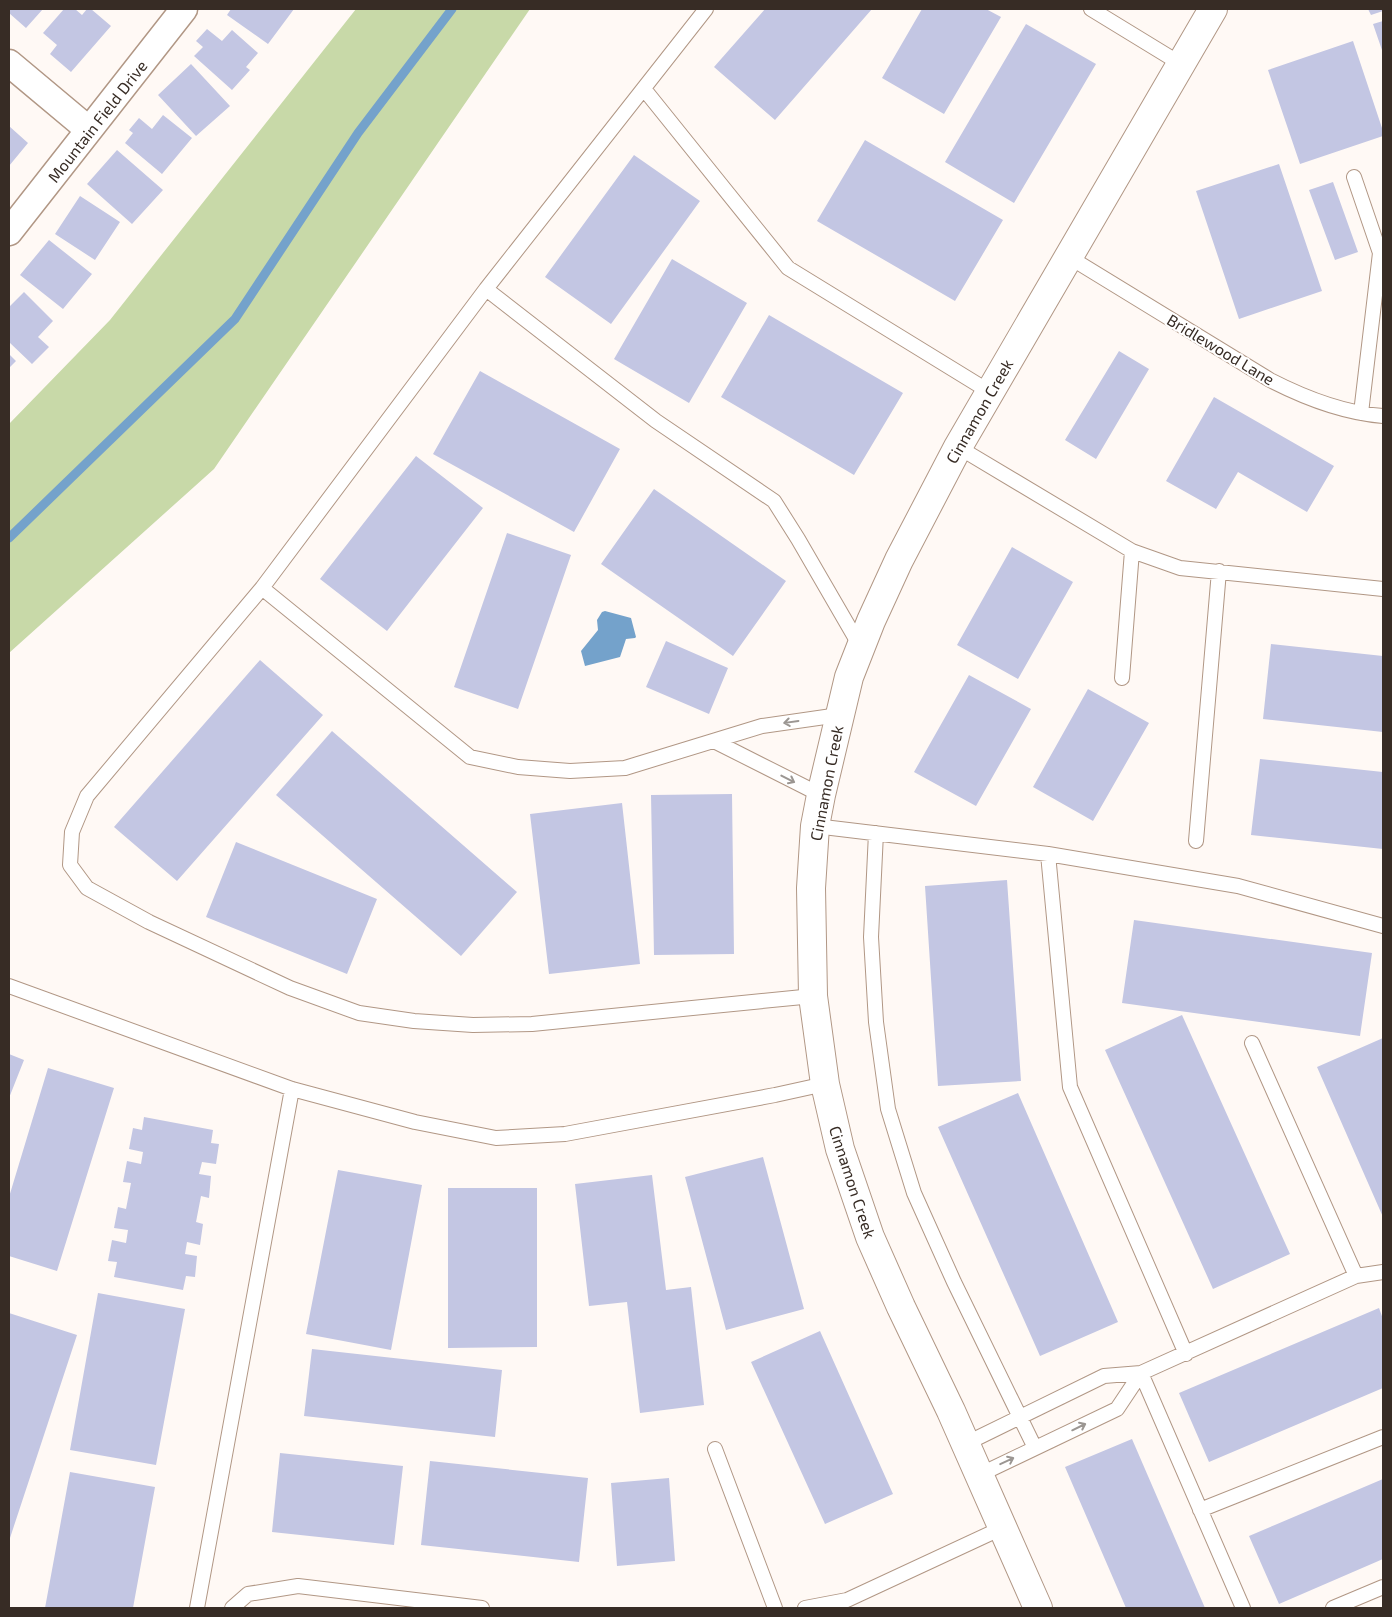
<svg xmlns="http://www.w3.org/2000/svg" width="1392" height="1617" font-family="'Exo 2',sans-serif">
<rect width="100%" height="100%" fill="#fff9f5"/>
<path fill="#c8d9a8" d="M356,9H530L214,469L9,653V424L110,320Z"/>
<path fill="#74a2cb" d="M605,611L631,618L636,637L635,638L626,639L620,657L585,666L581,651L598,630L597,620L602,612Z"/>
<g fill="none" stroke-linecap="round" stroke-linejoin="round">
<path stroke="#74a2cb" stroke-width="9" d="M9,538L235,319L358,133L452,9"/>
</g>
<path fill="#c3c6e3" d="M9,9H43L26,28L9,13Z
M64,9H75L82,15L87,9H91L111,26L71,72L50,54L57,45L43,33Z
M231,9H294L268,44L227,15Z
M765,9H872L775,120L714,67Z
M922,9H986L1001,17L944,114L882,78Z
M1368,9H1383V11L1371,15Z
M1383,21V53L1373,24Z
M1026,24L1096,64L1014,203L945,162Z
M207,29L222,41L232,30L258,53L246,67L250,70L232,90L194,56L203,47L196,41Z
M1353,41L1383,131V136L1300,164L1268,70Z
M191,64L230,106L196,136L158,95Z
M163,115L192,138L162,174L125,143L133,133L129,130L139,118L152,129Z
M9,126L28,143L9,166Z
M865,140L1003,220L955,301L817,221Z
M117,150L163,190L132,224L87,184Z
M634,155L700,201L611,324L545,277Z
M1279,164L1322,291L1239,319L1196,191Z
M1333,182L1358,252L1335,260L1309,190Z
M80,196L120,222L95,260L55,234Z
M49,240L92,274L63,309L20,275Z
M672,259L747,303L689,403L614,359Z
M24,292L53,321L38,337L49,347L32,364L9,342V307Z
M769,315L903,393L854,475L721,397Z
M1119,351L1149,369L1096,459L1065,440Z
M9,354L16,361L9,368Z
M480,371L620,449L574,532L433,454Z
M1214,397L1334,466L1307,512L1238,472L1216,509L1166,481Z
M416,456L483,508L387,631L320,579Z
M654,489L786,581L733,656L601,564Z
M507,533L571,555L518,709L454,687Z
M1012,547L1073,582L1018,679L957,645Z
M666,641L728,668L709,714L646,687Z
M1271,644L1383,656V732L1263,719Z
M260,660L323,715L177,881L114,827Z
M969,675L1031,709L976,806L914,772Z
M1088,689L1149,723L1093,821L1033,787Z
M332,731L517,892L461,956L276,795Z
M1260,759L1383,772V849L1251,835Z
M732,794L734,954L654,955L651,795Z
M622,803L640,964L549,974L530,814Z
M236,842L377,899L347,974L206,917Z
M1007,880L1021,1081L938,1086L925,886Z
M1134,920L1372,953L1360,1036L1122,1003Z
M1182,1015L1290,1254L1213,1289L1105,1050Z
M1383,1038V1217L1317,1067Z
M9,1054L24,1060L9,1098Z
M48,1068L114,1088L57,1271L9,1256V1197Z
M1018,1093L1118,1322L1040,1356L938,1127Z
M144,1117L213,1130L211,1143L219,1144L216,1164L202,1162L199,1174L211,1176L209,1198L201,1196L196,1222L203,1224L200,1245L187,1242L185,1254L197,1256L195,1277L186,1276L183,1290L114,1277L117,1262L108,1261L112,1240L126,1243L128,1230L114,1228L118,1207L126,1209L131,1183L123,1182L127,1161L141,1164L143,1152L129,1149L133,1128L142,1130Z
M763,1157L804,1309L726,1330L685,1177Z
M338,1170L422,1185L391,1350L306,1334Z
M652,1175L666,1290L691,1287L704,1405L640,1413L627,1302L589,1306L575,1184Z
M448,1188H537V1347L448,1348Z
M98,1293L185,1309L156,1465L70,1450Z
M1379,1308L1383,1319V1388L1209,1462L1179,1393Z
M9,1313L77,1335L9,1541Z
M820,1331L893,1494L825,1524L751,1362Z
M312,1349L502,1370L495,1437L304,1416Z
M1132,1439L1205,1608H1126L1065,1467Z
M280,1453L403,1466L394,1545L272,1532Z
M430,1461L588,1478L579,1562L421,1545Z
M70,1472L155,1487L133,1608H45Z
M669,1478L675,1561L617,1566L611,1483Z
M1383,1479V1559L1279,1604L1249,1536Z"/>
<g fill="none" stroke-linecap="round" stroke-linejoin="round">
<defs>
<path id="lane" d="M706,9L486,289L262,588L87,796L72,832L70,865L87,888L149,922L290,988L359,1013L414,1021L473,1025L532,1024L813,996
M1091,9L1181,64
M644,89L788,268L990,392
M1354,177L1380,253L1361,413
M1069,257L1270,380C1305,398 1344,413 1383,416
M486,289L656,421L774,501L798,539L860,646
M958,447L1132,551L1180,568L1383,589
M262,588L470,757L518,767L570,771L625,768L762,726L839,715
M1122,678L1132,551
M714,741L821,795
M815,826L1048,854L1238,886L1383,926
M876,833L871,937L876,1022L888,1109L914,1193L954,1282L1035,1448
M1196,841L1219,571
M1048,854L1070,1087L1186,1354
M9,986L292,1089L415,1122L496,1138L565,1134L775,1095L825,1084
M1252,1043L1356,1276
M1141,1373L1243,1608
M965,1444L1104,1376L1141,1373L1356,1276L1383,1272
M715,1449L775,1608
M979,1475L1117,1409L1141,1373
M1200,1510L1383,1437
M197,1608L292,1089
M232,1608L248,1594L298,1586L482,1608
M805,1608L847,1600L1002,1528
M1333,1608L1383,1587"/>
<path id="street" d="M9,63L89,130
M9,232L184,9"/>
<path id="secondary" d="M1038,1608L951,1411L901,1307L870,1237L840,1149L825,1084L813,996L811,888L815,826L821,795L849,677L871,621L899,560L958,447L1213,9"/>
</defs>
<use href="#lane" stroke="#b19785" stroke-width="16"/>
<use href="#street" stroke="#b19785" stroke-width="29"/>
<use href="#secondary" stroke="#b19785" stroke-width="30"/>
<use href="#lane" stroke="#fff" stroke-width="14"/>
<use href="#street" stroke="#fff" stroke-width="26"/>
<use href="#secondary" stroke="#fff" stroke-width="28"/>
</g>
<defs><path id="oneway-shaft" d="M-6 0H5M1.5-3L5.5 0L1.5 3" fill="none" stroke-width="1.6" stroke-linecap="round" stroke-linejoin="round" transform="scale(1.25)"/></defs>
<g stroke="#9b9692">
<use href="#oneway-shaft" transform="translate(791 722) rotate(172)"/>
<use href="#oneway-shaft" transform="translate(788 779) rotate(27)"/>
<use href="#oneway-shaft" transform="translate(1079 1427) rotate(-26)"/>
<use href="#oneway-shaft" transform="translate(1007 1461) rotate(-25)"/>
</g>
<g text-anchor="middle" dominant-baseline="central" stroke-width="4" stroke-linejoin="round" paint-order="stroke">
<g font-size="16" fill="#372c25" stroke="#fff">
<text transform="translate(97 121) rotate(-52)">Mountain Field Drive</text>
<text transform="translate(1221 349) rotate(31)">Bridlewood Lane</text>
<text transform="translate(979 411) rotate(-60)">Cinnamon Creek</text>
<text transform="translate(826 783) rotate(-79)">Cinnamon Creek</text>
<text transform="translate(853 1182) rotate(72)">Cinnamon Creek</text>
</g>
</g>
<rect width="1392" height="1617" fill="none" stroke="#372c25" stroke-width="20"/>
</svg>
